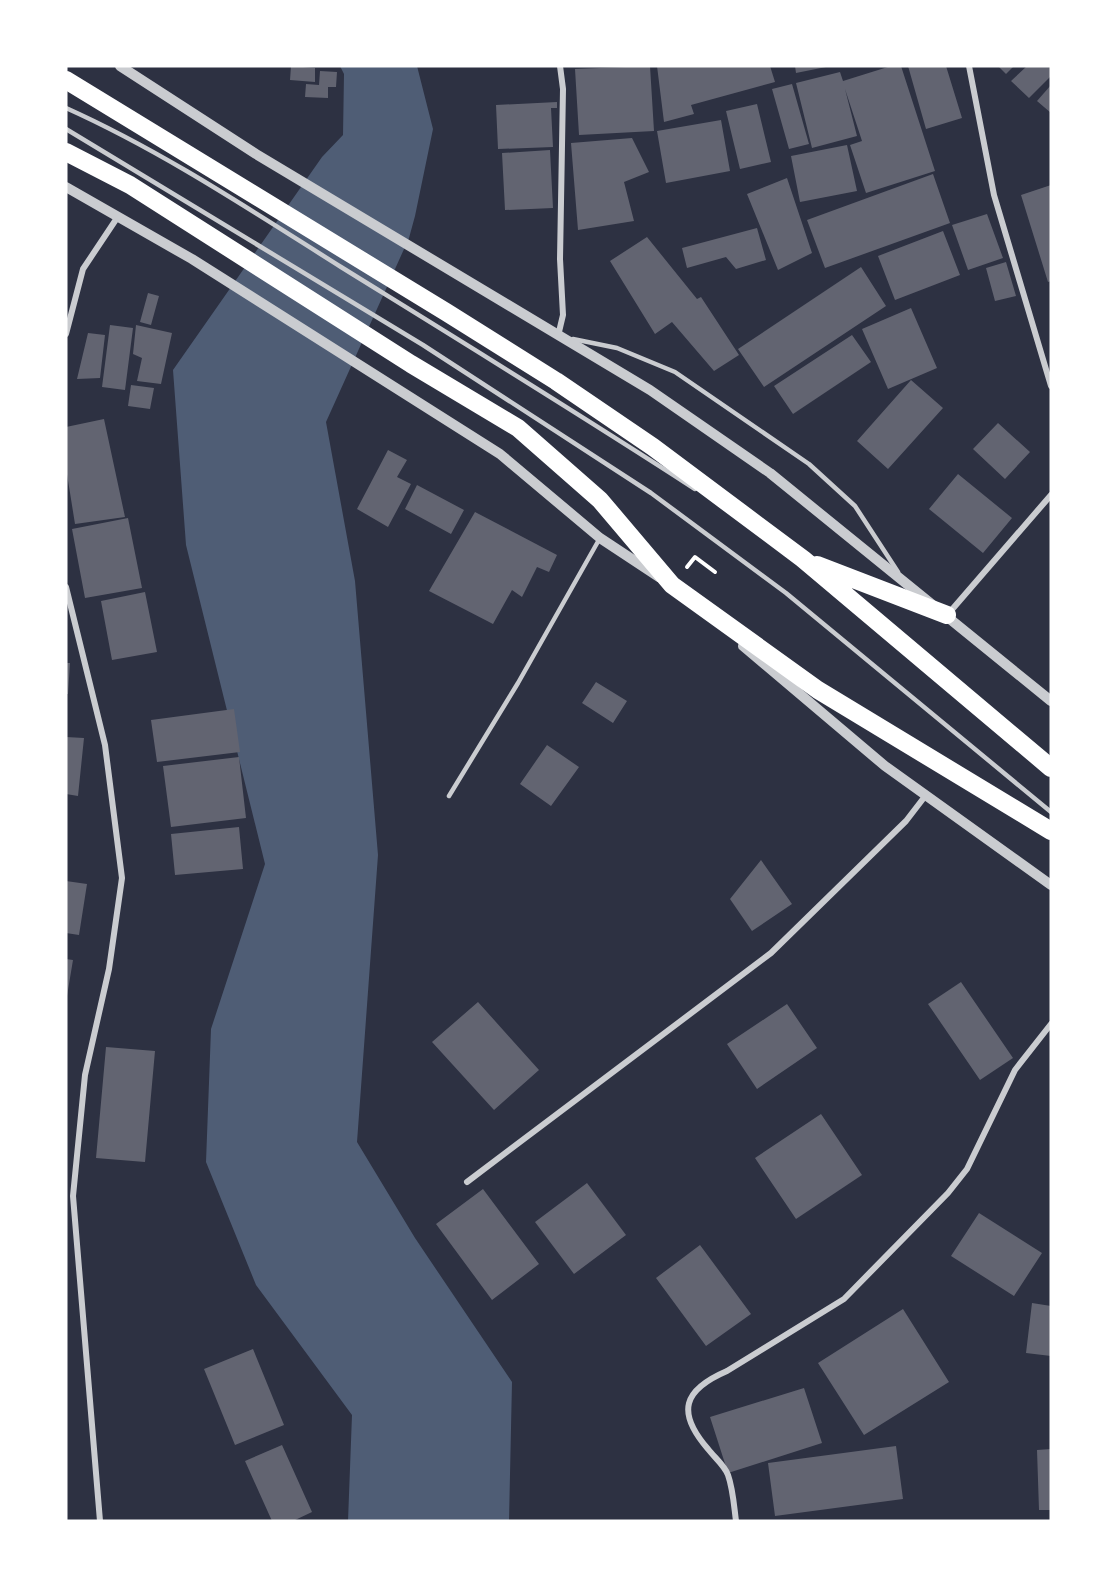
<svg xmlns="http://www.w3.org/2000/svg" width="1117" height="1587" font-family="Raleway,sans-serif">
<rect width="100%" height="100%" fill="#2d3142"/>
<path fill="#4f5d75" d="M340,66H417L433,129L415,216L409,238L326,422L355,581L378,855L357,1142L415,1238L512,1382L509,1521H348L352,1415L256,1285L206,1162L211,1029L265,864L186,545L173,370L322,157L343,135L344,74Z"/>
<path fill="#626471" d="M291,66L315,68V82L290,80Z
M650,66L654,131L579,135L575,69Z
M657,66H770L775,82L691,105L694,114L664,122Z
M795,66H826V67L796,73Z
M891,66H901L935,171L866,193L850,145L862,141L845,89L857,136L812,148L796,83L840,72L843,81Z
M908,66H946L962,118L926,129Z
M998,66H1014L1006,74Z
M1027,66H1051V76L1029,98L1011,81Z
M320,71L337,72L336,87H328V98L305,97L306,84L319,85Z
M792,84L809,144L789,149L772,89Z
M1051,85V113L1037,101Z
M557,102V108H551L553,147L498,149L496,105Z
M757,104L771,162L740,169L726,111Z
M721,120L730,171L666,183L657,131Z
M632,138L649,172L624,182L634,221L578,230L571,143Z
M847,145L857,191L800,202L791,156Z
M550,150L553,208L505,210L502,153Z
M933,174L950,223L825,268L807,220Z
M787,178L812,253L778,270L747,194Z
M1051,185V281L1048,282L1021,195Z
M987,214L1003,258L968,270L952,225Z
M757,228L766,260L736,269L726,257L687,268L682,248Z
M943,231L960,275L895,300L878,256Z
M647,237L697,299L701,297L739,355L714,371L672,322L655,334L610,261Z
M1006,262L1016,296L995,301L986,268Z
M861,267L886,306L764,387L738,349Z
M148,293L159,296L151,325L140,322Z
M911,308L937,368L888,389L862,329Z
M110,325L133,328L125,390L102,387Z
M136,325L172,333L161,384L137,381L142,358L133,354Z
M88,333L105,335L100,378L77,379Z
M852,335L871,362L793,414L774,386Z
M911,380L943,408L888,469L857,441Z
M131,385L154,388L150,409L128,406Z
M104,419L125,517L75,524L66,468V427Z
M998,423L1030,452L1005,479L973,449Z
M388,450L407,460L397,477L411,484L388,527L357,509Z
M958,474L1012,518L983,553L929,509Z
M417,485L464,510L451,534L405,509Z
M475,512L557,555L549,572L537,567L522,597L512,590L493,624L429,591Z
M128,518L142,588L85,598L72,529Z
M145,592L157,652L112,660L101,601Z
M66,663H70L68,694H66Z
M596,682L627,701L613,723L582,703Z
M234,709L240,752L157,762L151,720Z
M66,737L84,738L78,796L66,794Z
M547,745L579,767L551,806L520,784Z
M239,757L246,818L171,827L163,766Z
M239,827L243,869L175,875L171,834Z
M761,860L792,904L752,931L730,899Z
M66,881L87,884L79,935L66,933Z
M66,959L73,960L67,996H66Z
M961,982L1013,1058L980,1080L928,1004Z
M478,1002L539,1070L494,1110L432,1042Z
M787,1004L817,1048L757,1089L727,1044Z
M106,1047L155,1051L145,1162L96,1158Z
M821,1114L862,1175L796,1219L755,1158Z
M587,1183L626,1235L574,1274L535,1222Z
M483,1189L539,1264L492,1300L436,1224Z
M979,1213L1042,1253L1014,1296L951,1256Z
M700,1245L751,1314L706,1346L656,1278Z
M1032,1303L1051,1306V1356L1026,1353Z
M903,1309L949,1382L864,1435L818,1363Z
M253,1349L284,1425L235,1445L204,1369Z
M804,1388L822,1443L728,1473L710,1417Z
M282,1445L312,1512L293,1521H272L245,1461Z
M896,1446L903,1499L775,1516L768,1463Z
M1051,1449V1510H1039L1037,1450Z"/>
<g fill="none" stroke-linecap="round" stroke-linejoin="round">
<path stroke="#fff" stroke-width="4" d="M687,567L695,557L715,572"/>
<path stroke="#caccd0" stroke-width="4.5" d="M66,108C162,151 252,211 341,267C459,340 578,413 695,489
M66,129L423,345L651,493L786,593L1051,812
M573,339L617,348L675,372L809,464L855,506L898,572
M449,796L518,683L600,538"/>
<path stroke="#caccd0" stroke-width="6" d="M969,66L994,195L1051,386
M66,334L83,269L117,218
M558,336L563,315L560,259L563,89L560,66
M66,587L105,745L122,878L109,969L85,1075L73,1196L100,1521
M949,613L1051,495
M467,1182L771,953L906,821L926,795
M736,1521C734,1506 733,1489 728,1475C725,1466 714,1457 708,1449C676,1412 683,1390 727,1371L844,1299L948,1193L967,1169L1015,1070L1051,1024"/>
<path stroke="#caccd0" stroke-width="10" d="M120,66L256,154L650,390L770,473L1051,701
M66,187L192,259L500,454L600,538L659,577
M743,646L885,766L1051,885"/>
<path stroke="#fff" stroke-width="18" d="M66,80L446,312L556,381L653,447L803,559L1051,768
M66,152L130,185L411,364L518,428L600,500L672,585L818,690L1051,831
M817,565L947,615"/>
</g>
<rect width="1117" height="1587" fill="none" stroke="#ffffff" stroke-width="135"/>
</svg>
